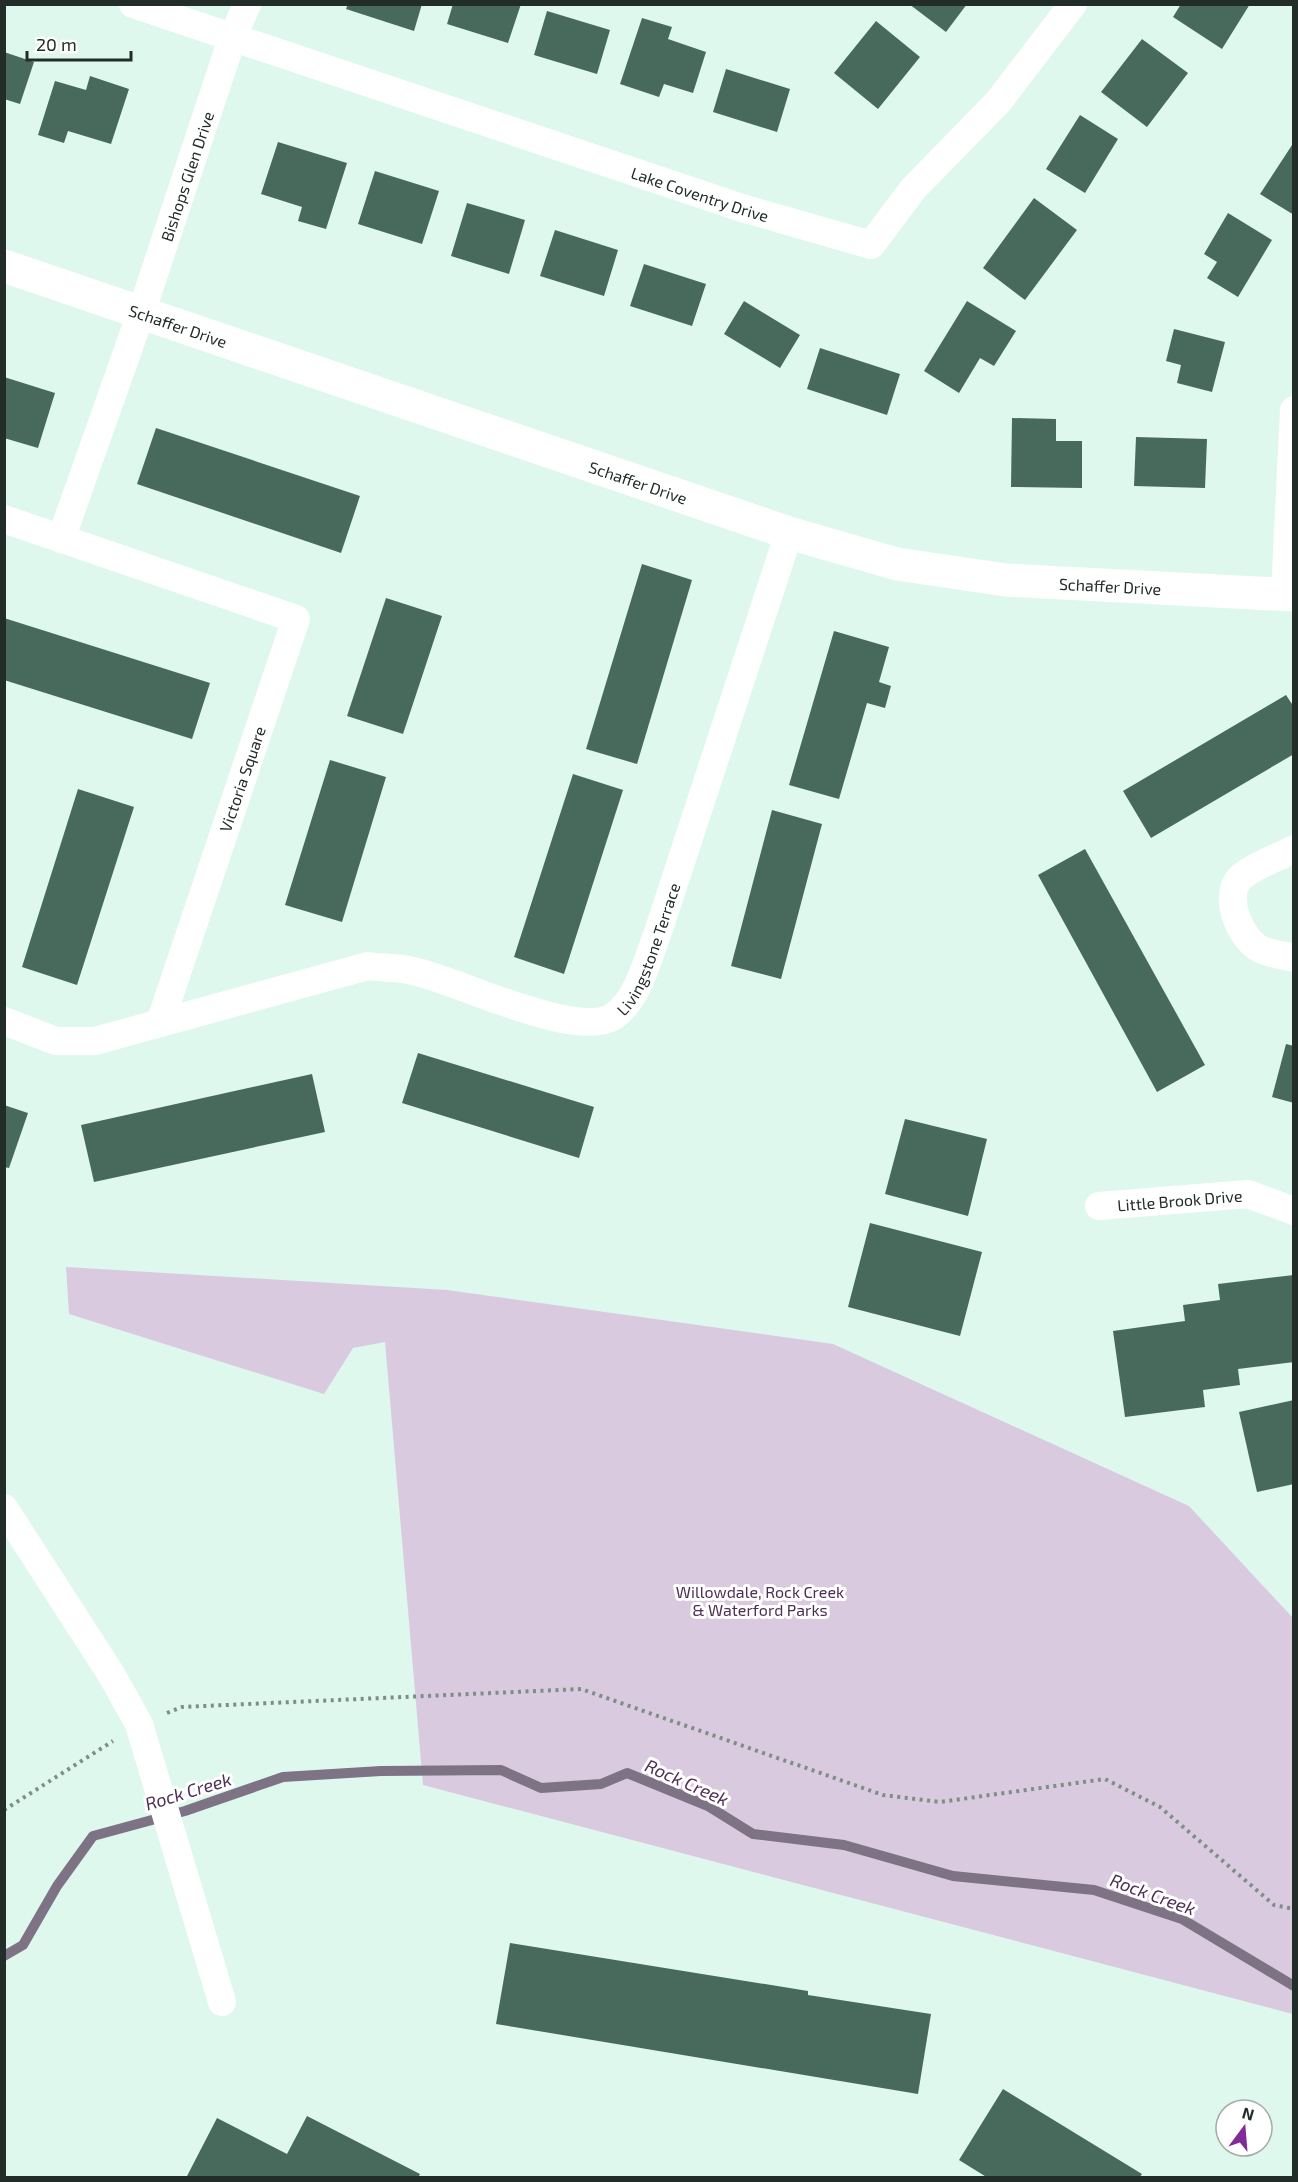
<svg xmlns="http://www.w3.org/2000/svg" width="1298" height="2182" font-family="'Exo 2',sans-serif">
<rect width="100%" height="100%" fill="#dff8ee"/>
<path fill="#dacadf" d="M66,1267L447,1290L833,1344L1189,1506L1293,1618V2014L423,1785L385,1342L353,1348L324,1394L69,1314Z"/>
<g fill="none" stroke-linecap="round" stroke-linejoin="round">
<path stroke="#7e7385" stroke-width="10" d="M4,1956L23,1945L57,1886L93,1836L185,1811L283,1777L381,1771L501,1770L541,1788L601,1784L627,1773L708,1806L753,1834L844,1845L953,1876L1094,1890L1182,1919L1294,1986"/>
</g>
<path fill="#486a5d" d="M348,4H422L414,31L346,9Z
M453,4H521L508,43L447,24Z
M909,4H967L946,32Z
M1181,4H1250L1222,49L1173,17Z
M547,11L610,30L597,74L534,55Z
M642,18L672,27L668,39L706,52L693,93L664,84L659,97L620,84Z
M876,21L920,57L878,109L834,73Z
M1142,39L1188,73L1147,127L1101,92Z
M4,52L34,62L20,104L4,99Z
M726,69L790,89L777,132L713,112Z
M90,76L129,89L111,144L68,131L64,143L38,135L55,81L86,90Z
M1080,115L1118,139L1085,193L1046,169Z
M278,142L347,163L326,229L298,221L302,207L261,194Z
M1294,142V215L1260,194Z
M375,171L439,191L422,244L358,224Z
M1034,198L1077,230L1025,300L983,268Z
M467,203L525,220L509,274L451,256Z
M1228,213L1272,240L1238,297L1207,278L1217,262L1204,254Z
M555,230L618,250L604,296L540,276Z
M644,264L706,284L692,326L630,306Z
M744,301L800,335L780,368L724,334Z
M967,301L1016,331L994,366L980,358L959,393L924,371Z
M1174,329L1225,342L1212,392L1177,383L1181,365L1166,361Z
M820,348L900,374L887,415L807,389Z
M4,377L55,393L38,448L4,438Z
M1012,418L1056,419V441H1082V488L1011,487Z
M156,428L360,496L341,553L137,484Z
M1136,437L1207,439L1205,488L1134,486Z
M642,564L692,580L637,764L586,749Z
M386,598L442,616L403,734L347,716Z
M4,618L210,683L192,739L4,680Z
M834,631L889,647L879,682L891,686L885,708L867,703L839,799L789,785Z
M1286,695L1294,707V754L1151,838L1123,791Z
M330,760L386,777L342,922L285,905Z
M573,774L623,790L564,974L514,957Z
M78,789L134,807L77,985L22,967Z
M772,810L822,824L781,979L731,966Z
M1085,849L1205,1065L1157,1092L1038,875Z
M1286,1044L1294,1046V1103L1272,1097Z
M418,1053L594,1107L579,1158L402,1103Z
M312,1074L325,1132L94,1182L81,1125Z
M4,1105L28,1113L9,1168L4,1167Z
M905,1119L987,1139L968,1216L885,1194Z
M870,1223L982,1252L960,1336L848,1307Z
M1294,1275V1362L1238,1369L1240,1385L1203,1390L1205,1407L1125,1417L1113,1331L1185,1321L1183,1305L1220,1300L1218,1284Z
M1294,1400V1484L1257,1492L1239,1412Z
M510,1943L808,1991V1995L931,2014L918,2094L496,2024Z
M1003,2089L1142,2174L1139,2178H988L959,2160Z
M307,2116L420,2174L418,2178H186L217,2118L287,2154Z"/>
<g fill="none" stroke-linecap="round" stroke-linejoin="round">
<path stroke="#7d8e87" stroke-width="4" stroke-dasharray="3 4.5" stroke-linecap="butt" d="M167,1713L182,1707L581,1689L883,1795L940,1802L1105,1779L1160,1807L1274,1905L1294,1909
M4,1810L113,1741"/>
<g stroke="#fff" stroke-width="28">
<path id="s1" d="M133,4L742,208L871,245L913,189L998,102L1073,4"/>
<path d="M4,519L296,619L160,1023"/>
<path id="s2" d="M61,539L141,313L232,39L247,4"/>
<path d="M1285,593L1294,410"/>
<path d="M1294,849C1279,857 1251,867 1240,878C1222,897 1241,941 1262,950C1271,954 1283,955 1294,958"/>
<path id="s3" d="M4,1021L56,1041H95L368,966C382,968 399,967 413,971C457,980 577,1041 614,1016C639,998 647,960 658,932L789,533"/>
<path id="s4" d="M1099,1206L1248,1194L1294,1211"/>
<path d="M4,1508L111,1674L139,1724L222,2002"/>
</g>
<path stroke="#fff" stroke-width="33" id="s5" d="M4,266L789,533L897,564L1006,580L1294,595"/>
</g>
<g text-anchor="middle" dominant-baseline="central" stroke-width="6" stroke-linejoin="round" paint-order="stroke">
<g font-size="16" fill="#222c28" stroke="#fff">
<text stroke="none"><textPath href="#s2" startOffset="384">Bishops Glen Drive</textPath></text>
<text stroke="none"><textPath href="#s1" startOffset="598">Lake Coventry Drive</textPath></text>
<text stroke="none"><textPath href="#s5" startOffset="184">Schaffer Drive</textPath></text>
<text stroke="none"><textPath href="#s5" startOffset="670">Schaffer Drive</textPath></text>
<text stroke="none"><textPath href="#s5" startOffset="1156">Schaffer Drive</textPath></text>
<text transform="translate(242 779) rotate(-71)">Victoria Square</text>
<text stroke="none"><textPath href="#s3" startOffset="710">Livingstone Terrace</textPath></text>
<text stroke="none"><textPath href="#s4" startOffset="81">Little Brook Drive</textPath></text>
</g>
<g font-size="16" fill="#4d2f55" stroke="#fff">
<text x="760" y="1591">Willowdale, Rock Creek<tspan x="760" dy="18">&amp; Waterford Parks</tspan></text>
</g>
<g font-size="18" font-style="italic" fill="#4e3057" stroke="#fff">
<text transform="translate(687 1782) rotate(24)">Rock Creek</text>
<text transform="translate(188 1791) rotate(-17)">Rock Creek</text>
<text transform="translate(1153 1894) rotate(20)">Rock Creek</text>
</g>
</g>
<rect width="1298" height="2182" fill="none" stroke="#222c28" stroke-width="12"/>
<g transform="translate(1244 2128) rotate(16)"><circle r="28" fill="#ffffff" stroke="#a7aba9" stroke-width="1.5"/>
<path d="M0-4.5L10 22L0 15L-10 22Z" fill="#812a98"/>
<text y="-9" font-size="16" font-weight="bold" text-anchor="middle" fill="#222c28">N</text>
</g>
<path d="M27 51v9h104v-9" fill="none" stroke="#222c28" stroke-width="3"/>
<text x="36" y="51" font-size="18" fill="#222c28" stroke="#ffffff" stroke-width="4.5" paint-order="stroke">20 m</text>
</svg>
